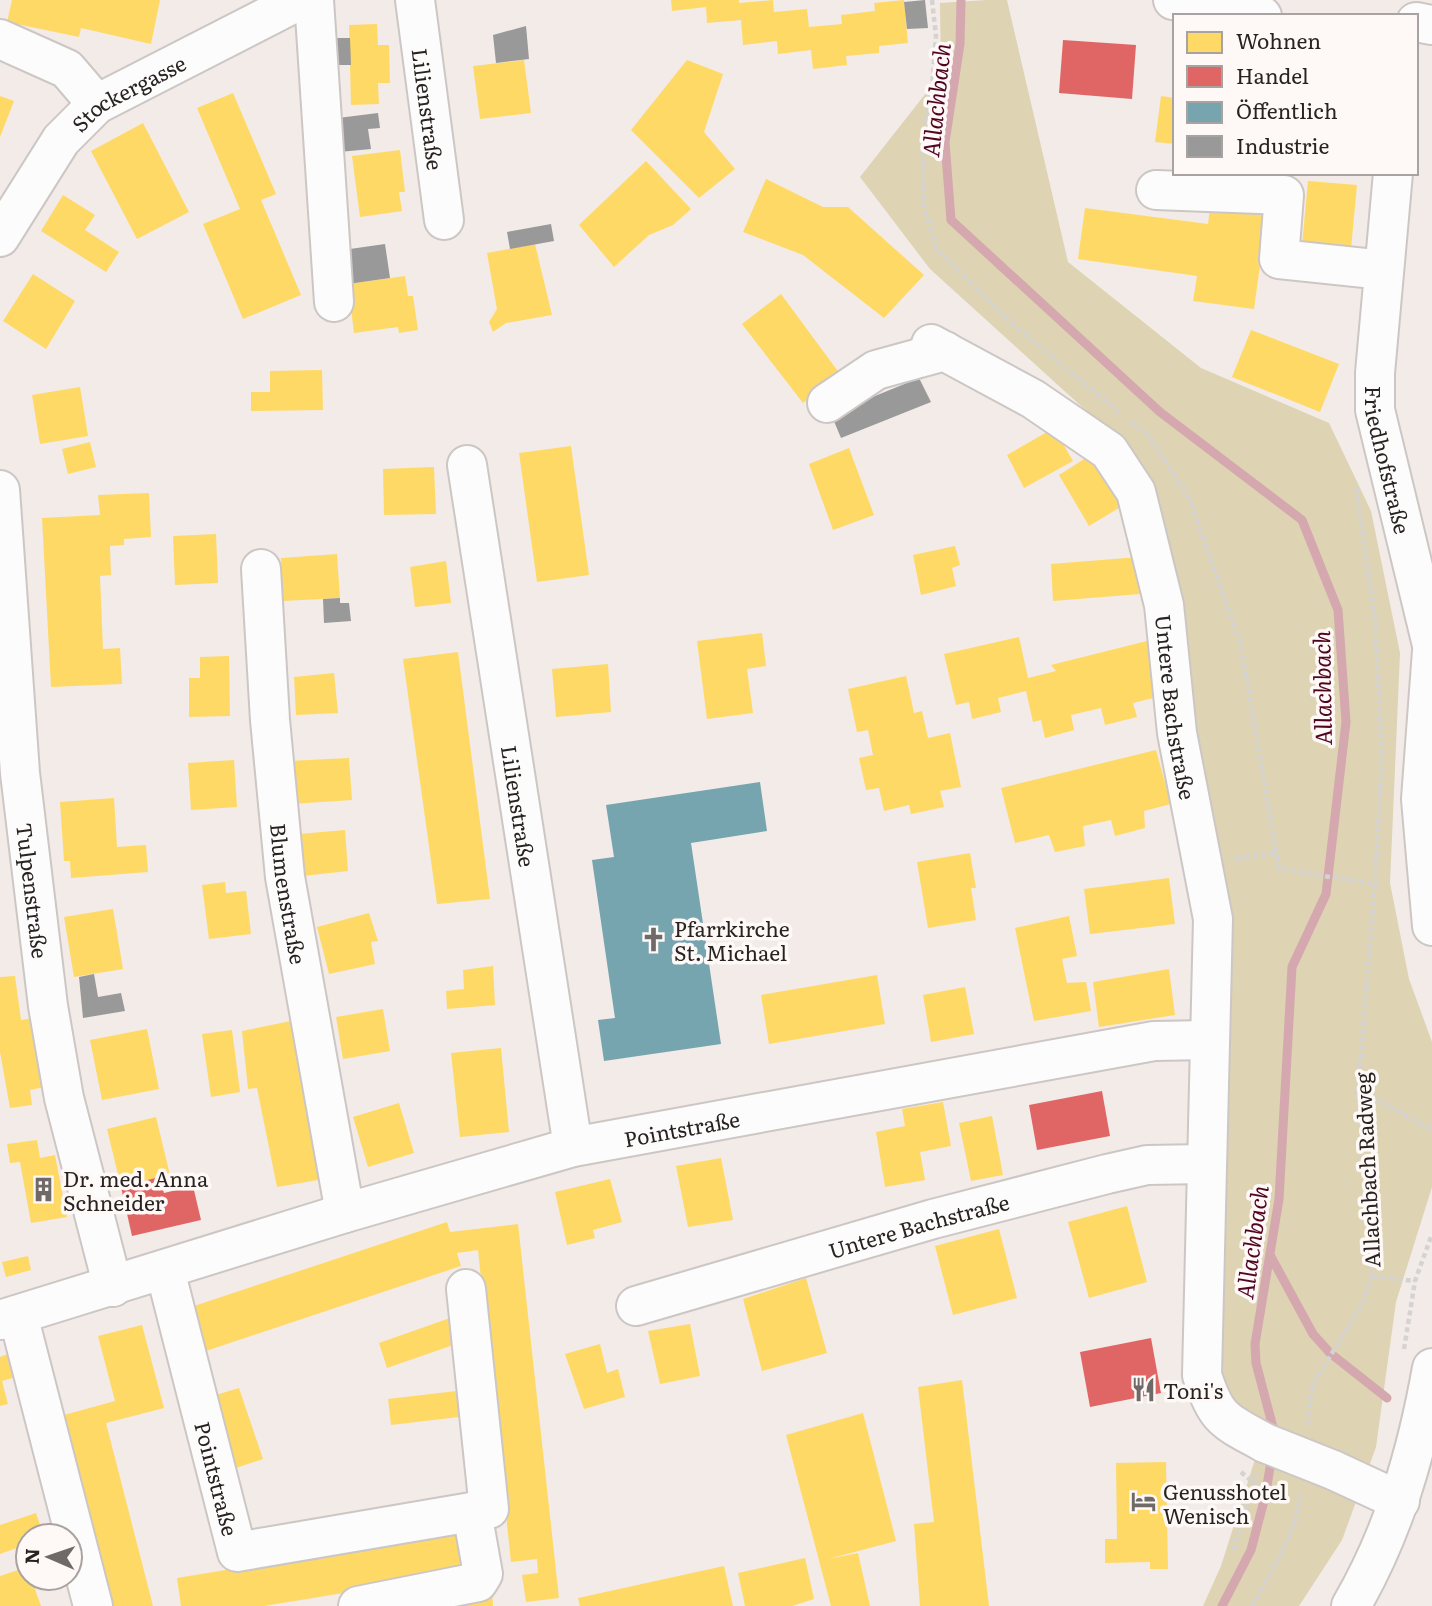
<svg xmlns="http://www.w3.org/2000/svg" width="1432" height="1606" font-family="Literata,serif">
<rect width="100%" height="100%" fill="#f2ebe8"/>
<path fill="#ded3b2" d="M987,0H1007L1068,262L1201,368L1329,423L1371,511L1400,653L1390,883L1409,979L1432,1042V1187L1396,1302L1376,1447L1342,1540L1299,1606H1203L1221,1566L1266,1425L1235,1409L1219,1377L1222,913L1124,445L930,269L860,177L941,74L940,3Z"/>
<path fill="#ffd966" d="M12,0H160L151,44L81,28L79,37L7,22Z
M671,0H739V3L773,0L774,12L807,9L809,27L842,24L841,15L875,11L874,3L904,0L908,43L879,46V53L846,56L847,65L813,69L811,50L778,54L777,41L743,45L741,20L707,23L706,7L672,11Z
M377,24L378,45H389L390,83H378L379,104L351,105L349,25Z
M524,60L531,113L480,119L473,66Z
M687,60L723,74L704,132L735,169L699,198L631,130Z
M233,93L276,194L261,200L301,295L243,319L203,224L240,209L197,108Z
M0,96L14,101L0,137Z
M1161,96L1175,98V144L1155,142Z
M143,123L189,212L137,239L91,151Z
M400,150L405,192H399L402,211L360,217L352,156Z
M646,161L691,209L673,225L649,235L614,267L579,225Z
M766,179L823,207H848L924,275L884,318L803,255L743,232Z
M1308,181L1357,185L1351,249L1302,245Z
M63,195L95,215L85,230L119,252L106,272L41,231Z
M1211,199L1268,207L1254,309L1193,301L1197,276L1078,259L1085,208L1208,224Z
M535,244L552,315L506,323L493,332L489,322L497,309L487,253Z
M33,274L75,301L46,349L3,321Z
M405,276L408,296H413L418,330L399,333L398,327L354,333L348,284Z
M781,294L840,374L803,403L742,324Z
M1251,330L1339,364L1320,412L1232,377Z
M322,370L323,410L251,411V392H270V371Z
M80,387L88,436L40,444L32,395Z
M1054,428L1073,461L1024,488L1007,455Z
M90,442L96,467L68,474L62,449Z
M571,446L589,575L537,582L519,453Z
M849,448L874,515L833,530L809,464Z
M1100,449L1132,500L1089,526L1059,475Z
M434,467L436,514L384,515L383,469Z
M149,493L151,537L124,539V545L110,546L111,575L100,576L103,649L120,648L122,684L51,687L42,518L100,515L98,495Z
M216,534L218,583L175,585L173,536Z
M955,546L960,565L952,568L956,586L921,595L913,555Z
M337,554L340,598L283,601L281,558Z
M1139,557L1140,594L1053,601L1051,564Z
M446,561L451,603L415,607L410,567Z
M762,633L766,666L747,669L753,713L707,719L697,641Z
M1019,637L1028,678L1056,671L1051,665L1147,641L1161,696L1133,703L1137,717L1105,725L1101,708L1071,715L1074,730L1045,738L1041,720L1033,722L1026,691L998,698L1001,712L972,719L969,702L956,705L944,654Z
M458,652L490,899L437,904L403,659Z
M229,656L230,716L189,717V678H200V657Z
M608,664L611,712L556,717L552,669Z
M334,673L338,713L296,715L294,677Z
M906,676L914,713L922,711L928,738L950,733L961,787L940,791L944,807L911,814L909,805L884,811L879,788L866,790L859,758L873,755L868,730L857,732L848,689Z
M1156,750L1171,804L1144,811L1145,828L1115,836L1111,820L1083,826L1085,846L1055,852L1049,835L1015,843L1001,788Z
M349,758L352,800L291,804L289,761Z
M234,760L237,807L191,810L188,763Z
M114,798L117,847L146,845L148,872L71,878L70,861H64L60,802Z
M345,830L348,871L303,876L299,834Z
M970,853L976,888H971L976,920L928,928L917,862Z
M1169,878L1175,924L1090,934L1084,889Z
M225,882L226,893L246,891L251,934L209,939L202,885Z
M113,909L123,969L74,977L64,917Z
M369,913L378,941L371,942L375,964L329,974L317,927Z
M1069,916L1077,956L1062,959L1067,983L1086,982L1091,1011L1034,1021L1015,928Z
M493,966L495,1005L447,1009L446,991L464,989L463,970Z
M1169,969L1175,1015L1099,1027L1093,982Z
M877,975L885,1024L769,1044L761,995Z
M15,976L21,1020L33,1018L45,1087L30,1090L32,1105L10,1108L0,1052V977Z
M965,987L974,1034L931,1042L923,995Z
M383,1009L390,1051L343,1059L336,1017Z
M296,1020L324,1179L277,1187L257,1088L248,1089L242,1031Z
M147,1029L159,1089L102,1100L90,1040Z
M232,1030L240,1092L211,1097L202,1034Z
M501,1048L509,1132L460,1137L451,1053Z
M943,1102L951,1146L920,1152L925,1180L885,1187L876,1132L905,1126L902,1109Z
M399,1103L414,1153L368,1167L353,1117Z
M992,1116L1003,1175L971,1181L959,1123Z
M156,1117L170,1175L121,1187L107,1129Z
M37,1140L40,1158L55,1155L67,1217L31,1223L20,1162L10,1163L7,1144Z
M721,1158L733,1220L688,1227L676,1166Z
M610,1179L622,1222L593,1230L595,1238L567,1245L555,1192Z
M1127,1206L1147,1282L1089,1298L1068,1222Z
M447,1222L450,1232L518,1224L559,1598L526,1602L522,1575L538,1573L537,1559L511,1562L478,1250L457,1253L461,1266L200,1353L185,1309Z
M999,1229L1017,1298L953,1315L935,1246Z
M28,1256L31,1270L6,1277L2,1262Z
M806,1278L827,1353L762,1371L743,1299Z
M450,1318L459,1343L387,1368L379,1343Z
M690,1324L700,1376L660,1384L648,1331Z
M142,1325L164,1408L106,1423L153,1606H102L53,1418L115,1401L98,1336Z
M600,1344L607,1373L618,1369L625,1397L584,1409L565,1354Z
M8,1354L16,1377L2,1381L8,1404L0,1406V1357Z
M962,1380L989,1606H920L914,1524L934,1522L918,1387Z
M239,1388L263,1459L233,1469L209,1397Z
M465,1390L467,1416L391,1425L388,1399Z
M863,1413L896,1541L828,1559L858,1553L870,1606H831L786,1435Z
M1166,1462L1168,1569H1150V1562L1105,1563V1539H1117L1116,1463Z
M36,1513L44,1536H28V1544L0,1554V1525Z
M465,1531L472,1572L264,1606H181L177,1578Z
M805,1558L814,1599L792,1606H745L738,1573Z
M724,1566L733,1606H580L578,1598Z
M27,1567L28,1578H31L41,1606H0V1576Z
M492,1590L493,1606H444Z"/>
<path fill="#e06666" d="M1063,40L1136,45L1132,99L1059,93Z
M1102,1091L1110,1136L1037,1150L1029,1105Z
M159,1177L164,1193L193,1186L201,1220L132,1236L121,1187Z
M1151,1338L1161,1393L1090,1407L1080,1352Z"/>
<path fill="#76a5af" d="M760,782L767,831L691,843L721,1044L604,1061L598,1020L615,1018L592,860L614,857L606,805Z"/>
<path fill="#999" d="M925,0L928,28L907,29L904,2Z
M526,26L529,59L496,63L493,35Z
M334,38H350L351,65H335Z
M378,113L380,128L368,129L371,149L339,152L338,118Z
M551,224L554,241L510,249L507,232Z
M385,244L390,278L348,284L343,250Z
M919,378L931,402L841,438L831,414Z
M340,598V603H349L351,621L324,623L323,599Z
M94,974L98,997L121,993L125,1011L83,1018L79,977Z"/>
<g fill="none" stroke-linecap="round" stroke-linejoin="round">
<path stroke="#d5a7af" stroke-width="9" d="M961,0L960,44L945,142L951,220L1160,412L1302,520L1338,610L1346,722L1326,894L1292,967L1279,1199L1255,1344L1256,1363L1275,1435
M1270,1255L1313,1334L1330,1353L1387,1398
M1222,1606L1251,1550L1265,1497L1272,1456"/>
<defs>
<g id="minor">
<path d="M314,0L334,302"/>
<path id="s1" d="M415,0L444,220"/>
<path d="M1173,0L1262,16"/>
<path d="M1416,22L1432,25"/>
<path d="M0,39L67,69L97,104"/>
<path id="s2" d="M1393,173L1375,373V410L1432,645"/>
<path d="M1156,190L1284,195L1279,259L1384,270"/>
<path id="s3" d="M0,237L61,140L97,104L300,0"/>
<path id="s4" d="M931,344L1033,399L1109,451L1136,492L1164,605L1177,733L1213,919L1202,1375C1216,1420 1225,1421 1265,1443"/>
<path d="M827,403L876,370L945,351"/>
<path id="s5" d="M467,465L573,1147"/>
<path id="s6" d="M0,490L20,773L48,1006L64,1098L113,1287"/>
<path id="s7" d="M261,569L270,720L285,877L345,1213"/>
<path d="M1432,651L1421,799L1432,926"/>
<path id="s8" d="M165,1270L237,1552L489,1509L466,1289"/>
<path id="s9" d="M636,1306L933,1219L1107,1174L1147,1165L1205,1164"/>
<path d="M18,1315L93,1606"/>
<path id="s10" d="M0,1320L345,1213L573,1147L1154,1041L1209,1040"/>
<path d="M1333,1470L1400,1501"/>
<path d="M358,1606L478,1582L483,1574L472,1512"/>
</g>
<path id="major" d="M1351,1606C1394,1532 1417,1452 1432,1368"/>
</defs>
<use href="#minor" stroke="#ccc7c4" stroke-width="42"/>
<use href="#major" stroke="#ccc7c4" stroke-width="42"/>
<path stroke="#d5d3d2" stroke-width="4.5" stroke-dasharray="5 3.5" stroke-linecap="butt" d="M932,0L936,36L932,87L923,138V203L937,250L1007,319L1121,414
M1131,421L1147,433L1189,498L1241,646L1279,869L1375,884L1358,1090L1372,1276L1364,1301L1313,1384L1307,1425
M1356,488L1375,619L1382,757L1375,884
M1236,859L1276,853
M1359,1090L1432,1130
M1372,1276L1415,1281
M1404,1349L1415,1281L1432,1234
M1241,1472L1254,1483
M1233,1550L1257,1474
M1252,1606C1272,1570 1296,1535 1300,1493"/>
<use href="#minor" stroke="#fdfcfc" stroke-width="38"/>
<use href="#major" stroke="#fdfcfc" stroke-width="38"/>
<defs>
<path id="minor-bridge" d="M1265,1443L1333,1470"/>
</defs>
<use href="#minor-bridge" stroke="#ccc7c4" stroke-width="42" stroke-linecap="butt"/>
<use href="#minor-bridge" stroke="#fdfcfc" stroke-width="38"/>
</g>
<defs>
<symbol id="church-bare" viewBox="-9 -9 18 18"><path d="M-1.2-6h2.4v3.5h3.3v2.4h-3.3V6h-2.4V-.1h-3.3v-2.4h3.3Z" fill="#6f6967" stroke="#fef9f6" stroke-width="2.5" paint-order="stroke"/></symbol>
<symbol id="building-bare" viewBox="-9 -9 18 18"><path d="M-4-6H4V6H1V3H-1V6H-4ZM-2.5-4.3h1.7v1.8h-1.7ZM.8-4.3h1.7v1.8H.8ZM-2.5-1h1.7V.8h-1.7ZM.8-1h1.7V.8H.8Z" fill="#6f6967" stroke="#fef9f6" stroke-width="2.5" paint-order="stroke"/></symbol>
<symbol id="restaurant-bare" viewBox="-9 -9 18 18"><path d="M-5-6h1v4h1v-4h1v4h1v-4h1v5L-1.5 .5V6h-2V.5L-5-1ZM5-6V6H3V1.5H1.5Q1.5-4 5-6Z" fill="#6f6967" stroke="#fef9f6" stroke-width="2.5" paint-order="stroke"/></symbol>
<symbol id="hotel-bare" viewBox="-9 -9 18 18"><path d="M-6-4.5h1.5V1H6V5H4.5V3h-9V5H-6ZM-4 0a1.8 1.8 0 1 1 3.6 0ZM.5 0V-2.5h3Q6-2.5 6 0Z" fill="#6f6967" stroke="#fef9f6" stroke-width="2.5" paint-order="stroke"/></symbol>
</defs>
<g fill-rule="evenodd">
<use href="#church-bare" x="636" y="922" width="35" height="35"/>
<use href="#building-bare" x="26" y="1172" width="35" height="35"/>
<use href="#restaurant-bare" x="1126" y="1372" width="35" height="35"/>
<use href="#hotel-bare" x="1126" y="1484" width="35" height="35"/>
</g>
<g text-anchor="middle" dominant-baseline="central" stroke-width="7" stroke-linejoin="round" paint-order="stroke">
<g font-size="21" fill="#282321" stroke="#fef9f6">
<text stroke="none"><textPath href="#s3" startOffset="198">Stockergasse</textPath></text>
<text stroke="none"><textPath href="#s1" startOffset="110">Lilienstraße</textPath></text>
<text stroke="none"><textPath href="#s2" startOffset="289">Friedhofstraße</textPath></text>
<text stroke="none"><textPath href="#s4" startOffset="476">Untere Bachstraße</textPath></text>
<text stroke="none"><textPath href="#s5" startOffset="345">Lilienstraße</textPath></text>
<text stroke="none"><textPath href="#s6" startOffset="402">Tulpenstraße</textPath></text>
<text stroke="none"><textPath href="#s7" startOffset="326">Blumenstraße</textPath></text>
<text stroke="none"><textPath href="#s10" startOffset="709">Pointstraße</textPath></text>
<text transform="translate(1366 1170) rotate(-93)">Allachbach Radweg</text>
<text stroke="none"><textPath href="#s9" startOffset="294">Untere Bachstraße</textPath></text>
<text stroke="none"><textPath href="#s8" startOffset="215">Pointstraße</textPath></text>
</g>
<g font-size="21" fill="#282321" stroke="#fef9f6" text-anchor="start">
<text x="674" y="927">Pfarrkirche<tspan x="674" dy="24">St. Michael</tspan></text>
<text x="63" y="1177">Dr. med. Anna<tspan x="63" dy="24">Schneider</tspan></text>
<text x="1163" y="1389">Toni's</text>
<text x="1163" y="1490">Genusshotel<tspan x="1163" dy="24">Wenisch</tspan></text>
</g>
<g font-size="23" font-style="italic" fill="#510421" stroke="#fef9f6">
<text transform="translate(935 100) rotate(-84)">Allachbach</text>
<text transform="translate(1321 688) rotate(-91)">Allachbach</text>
<text transform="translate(1251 1242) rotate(-82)">Allachbach</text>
</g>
</g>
<rect x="1173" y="14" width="245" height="161" fill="#fef9f6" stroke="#a8a3a1" stroke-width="2"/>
<rect x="1187" y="32" width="35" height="21" fill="#ffd966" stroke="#a8a3a1" stroke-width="2"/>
<text x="1236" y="49" font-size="21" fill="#282321">Wohnen</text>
<rect x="1187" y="66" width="35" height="21" fill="#e06666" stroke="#a8a3a1" stroke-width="2"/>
<text x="1236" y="84" font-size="21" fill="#282321">Handel</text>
<rect x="1187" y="102" width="35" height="21" fill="#76a5af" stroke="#a8a3a1" stroke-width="2"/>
<text x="1236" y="119" font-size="21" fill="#282321">Öffentlich</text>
<rect x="1187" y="136" width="35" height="21" fill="#999999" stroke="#a8a3a1" stroke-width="2"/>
<text x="1236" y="154" font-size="21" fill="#282321">Industrie</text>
<g transform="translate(49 1557) rotate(272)"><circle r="33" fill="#fef9f6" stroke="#a8a3a1" stroke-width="2"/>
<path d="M0-5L12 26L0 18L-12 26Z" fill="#6f6967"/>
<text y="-10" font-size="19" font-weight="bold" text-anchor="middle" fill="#282321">N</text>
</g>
</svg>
